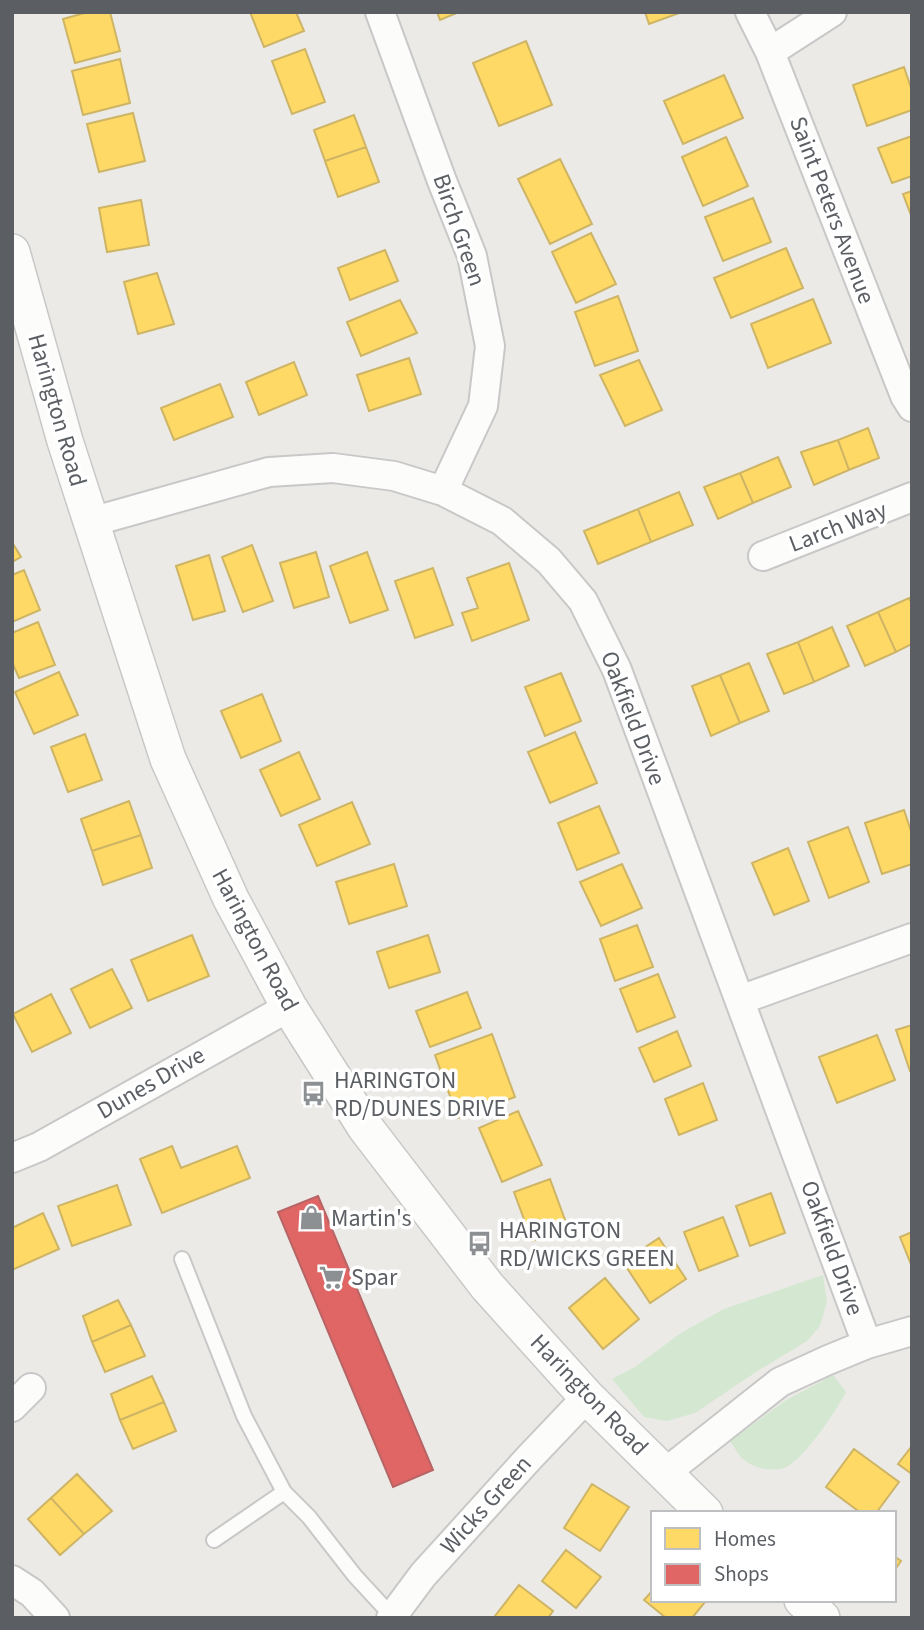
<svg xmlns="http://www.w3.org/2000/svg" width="924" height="1630" font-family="'Source Sans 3',sans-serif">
<rect width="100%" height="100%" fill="#ebeae6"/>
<path fill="#d3e7d1" d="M823,1275L827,1301L820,1326L807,1341L759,1370L695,1413L667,1421L644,1417L612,1379L635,1367L681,1333L724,1309Z
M833,1375L846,1392C837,1410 802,1462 784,1468C769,1472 754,1468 743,1459C737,1454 734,1446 730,1441L785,1401Z"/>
<path fill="#ffd966" stroke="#ceb465" stroke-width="2" d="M88,12H110L120,51L75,63L63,19Z
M250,12H296L304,31L264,47Z
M437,12H459L440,20Z
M645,12H682L649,24Z
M526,41L552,105L499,126L473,63Z
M305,49L325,102L292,114L272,61Z
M120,59L130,103L83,115L72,71Z
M904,67L912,91V110L867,126L853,85Z
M724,75L743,118L683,144L664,101Z
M133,113L145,161L99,172L87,124Z
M354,115L366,147L325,161L314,130Z
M912,136V176L892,183L878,148Z
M726,137L748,186L703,206L682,157Z
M366,147L379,182L338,197L325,161Z
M560,159L592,224L550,244L518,179Z
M912,191V218L903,194Z
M753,198L771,242L723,261L705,217Z
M141,200L149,245L107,252L99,208Z
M591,233L616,284L576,303L552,252Z
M786,248L803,288L731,318L714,278Z
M385,250L398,281L350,300L338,268Z
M157,273L174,324L138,334L124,282Z
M618,296L638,351L595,366L575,312Z
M813,299L831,343L768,368L751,324Z
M400,300L417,333L361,356L347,322Z
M409,358L421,394L369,411L357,375Z
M639,360L662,410L625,426L600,375Z
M294,362L307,395L259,415L246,382Z
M220,384L233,417L174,440L161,408Z
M868,428L879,458L849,470L838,440Z
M838,440L849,470L814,485L801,452Z
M778,457L791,487L753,503L740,473Z
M740,473L753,503L718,519L704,487Z
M679,492L693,525L651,542L638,509Z
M638,509L651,542L598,564L584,531Z
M12,542L21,557L12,562Z
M252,545L273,601L243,612L222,557Z
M316,552L329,597L294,608L280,563Z
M367,552L388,610L350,623L330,566Z
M209,555L225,611L193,620L176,566Z
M509,563L529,620L472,641L462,613L478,608L467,578Z
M433,568L453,625L415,638L395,581Z
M24,570L40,610L12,622V575Z
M909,598L912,604V644L896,652L878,612Z
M878,612L896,652L865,666L847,626Z
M38,622L55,665L19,678L12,662V633Z
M832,627L849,666L814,682L798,642Z
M798,642L814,682L784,694L767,654Z
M749,663L769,711L740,723L720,675Z
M59,672L78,715L34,734L15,692Z
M561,673L581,721L545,736L525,687Z
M720,675L740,723L711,736L692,686Z
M262,694L281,741L241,758L221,711Z
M575,732L597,783L550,803L528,752Z
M85,734L102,780L68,792L51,747Z
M299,752L320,799L281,816L260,770Z
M129,801L141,835L92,851L81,819Z
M352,802L370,844L317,866L299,825Z
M599,806L619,853L577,870L558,823Z
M904,810L912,834V864L882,874L865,823Z
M848,827L869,882L829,898L808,842Z
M141,835L152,868L103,885L92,851Z
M788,848L809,901L774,915L752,863Z
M394,864L407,906L349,924L336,882Z
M622,864L642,908L601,926L580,882Z
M637,925L653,967L615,981L600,939Z
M192,935L209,976L148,1001L131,960Z
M428,935L440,972L389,988L377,952Z
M112,969L132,1008L90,1028L71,989Z
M658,974L675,1017L637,1032L620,989Z
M467,992L481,1028L430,1047L416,1011Z
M51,994L71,1033L32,1052L13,1014Z
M912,1025V1071H910L896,1030Z
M677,1031L691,1066L654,1082L639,1048Z
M492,1034L515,1097L458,1118L435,1055Z
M877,1035L895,1080L837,1103L819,1057Z
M703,1083L717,1120L679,1135L665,1099Z
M518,1111L542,1165L502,1182L479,1128Z
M172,1146L181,1168L237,1146L250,1178L162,1213L140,1159Z
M550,1179L568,1228L532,1241L514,1192Z
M117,1185L131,1225L72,1246L58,1206Z
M771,1193L785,1233L750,1246L736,1206Z
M43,1213L59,1249L12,1270V1228Z
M723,1217L738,1256L699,1271L684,1232Z
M912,1232V1267L900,1237Z
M659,1238L686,1279L650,1303L623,1262Z
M605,1278L639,1319L603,1349L569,1308Z
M118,1300L131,1325L92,1342L83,1316Z
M131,1325L145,1356L105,1372L92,1342Z
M152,1376L164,1402L120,1420L111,1394Z
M164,1402L176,1431L133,1449L120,1420Z
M912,1446V1474L898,1464Z
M854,1449L899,1482L876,1513H861L826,1487Z
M77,1474L112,1511L84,1534L51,1498Z
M592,1484L629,1507L600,1551L564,1528Z
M51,1498L84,1534L60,1555L28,1519Z
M566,1550L601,1577L576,1608L542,1581Z
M894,1556L901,1561L894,1571Z
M519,1585L553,1611L548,1618H498L495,1616Z
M653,1590V1600H703L705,1602L692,1618H666L644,1600Z"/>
<path fill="#e06666" stroke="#b86465" stroke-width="2" d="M318,1196L433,1470L393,1487L278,1212Z"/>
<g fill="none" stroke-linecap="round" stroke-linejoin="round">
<defs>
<path id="service" d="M182,1259L244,1416L284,1492L309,1517L355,1576L392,1616
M214,1540L284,1492"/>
<path id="minor" d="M380,12L442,181L472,256L490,346L483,406L443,491
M750,12L770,52L905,396L912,407
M770,52L832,12
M91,522L269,472L333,468L394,476L443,491L502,521L549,561L583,601L617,670L867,1344
M763,556L912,497
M740,1000L912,938
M12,1158L39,1147L289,1007
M12,1407L31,1388
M665,1473L780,1382L828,1360L867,1344L912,1331
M12,1580L32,1593L55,1618
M391,1618L423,1575L529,1458L587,1397"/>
<path id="tertiary" d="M12,252L65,441L168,759L231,899L289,1007L365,1127L487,1286L587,1397L705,1513
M802,1600L822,1618"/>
</defs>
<use href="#service" stroke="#c8c8c8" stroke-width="18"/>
<use href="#minor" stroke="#c8c8c8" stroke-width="32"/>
<use href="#tertiary" stroke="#c8c8c8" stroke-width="38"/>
<use href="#service" stroke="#fcfcfb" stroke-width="14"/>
<use href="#minor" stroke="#fcfcfb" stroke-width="28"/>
<use href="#tertiary" stroke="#fcfcfb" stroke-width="35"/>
</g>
<defs>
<symbol id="bus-bare" viewBox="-9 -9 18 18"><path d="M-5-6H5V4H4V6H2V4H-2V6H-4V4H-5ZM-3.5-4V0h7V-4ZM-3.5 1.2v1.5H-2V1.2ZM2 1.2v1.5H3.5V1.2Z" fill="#8d9092" stroke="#fff" stroke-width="2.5" paint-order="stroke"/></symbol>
<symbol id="shop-bare" viewBox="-9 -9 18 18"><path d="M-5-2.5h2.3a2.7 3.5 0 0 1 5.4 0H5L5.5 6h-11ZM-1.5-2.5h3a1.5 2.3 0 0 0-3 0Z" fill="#8d9092" stroke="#fff" stroke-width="2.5" paint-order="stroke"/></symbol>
<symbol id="supermarket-bare" viewBox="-9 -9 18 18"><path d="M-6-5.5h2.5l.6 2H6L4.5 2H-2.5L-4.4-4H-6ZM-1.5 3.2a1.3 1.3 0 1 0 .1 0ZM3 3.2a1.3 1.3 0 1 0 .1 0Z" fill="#8d9092" stroke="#fff" stroke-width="2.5" paint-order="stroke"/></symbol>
</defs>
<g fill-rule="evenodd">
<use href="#bus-bare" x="296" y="1076" width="35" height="35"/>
<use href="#shop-bare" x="294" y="1200" width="35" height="35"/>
<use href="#bus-bare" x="462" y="1226" width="35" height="35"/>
<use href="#supermarket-bare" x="314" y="1260" width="35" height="35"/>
</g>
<g text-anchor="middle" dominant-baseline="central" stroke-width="7" stroke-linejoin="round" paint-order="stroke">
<g font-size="24" fill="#5b5f64" stroke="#fff">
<text transform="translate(832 210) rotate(69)">Saint Peters Avenue</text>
<text transform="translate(459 230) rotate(71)">Birch Green</text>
<text transform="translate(57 410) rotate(74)">Harington Road</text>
<text transform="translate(838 527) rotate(-21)">Larch Way</text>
<text transform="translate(633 718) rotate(69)">Oakfield Drive</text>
<text transform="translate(255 940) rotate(62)">Harington Road</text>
<text transform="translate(151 1083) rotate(-30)">Dunes Drive</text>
<text transform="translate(832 1248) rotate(70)">Oakfield Drive</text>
<text transform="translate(589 1395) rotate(46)">Harington Road</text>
<text transform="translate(486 1505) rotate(-48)">Wicks Green</text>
</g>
<g font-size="24" fill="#5b5f64" stroke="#fff" text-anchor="start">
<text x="334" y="1080">HARINGTON<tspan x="334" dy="28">RD/DUNES DRIVE</tspan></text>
<text x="331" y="1218">Martin's</text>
<text x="499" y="1230">HARINGTON<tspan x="499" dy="28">RD/WICKS GREEN</tspan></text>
<text x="351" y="1277">Spar</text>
</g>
</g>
<rect width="924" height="1630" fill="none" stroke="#5b5f64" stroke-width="28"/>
<rect x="651" y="1511" width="245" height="91" fill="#ffffff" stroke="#bdbfc1" stroke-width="2"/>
<rect x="665" y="1528" width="35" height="21" fill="#ffd966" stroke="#bdbfc1" stroke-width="2"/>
<text x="714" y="1546" font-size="21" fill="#5b5f64">Homes</text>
<rect x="665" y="1564" width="35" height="21" fill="#e06666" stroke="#bdbfc1" stroke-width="2"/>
<text x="714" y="1581" font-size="21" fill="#5b5f64">Shops</text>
</svg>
